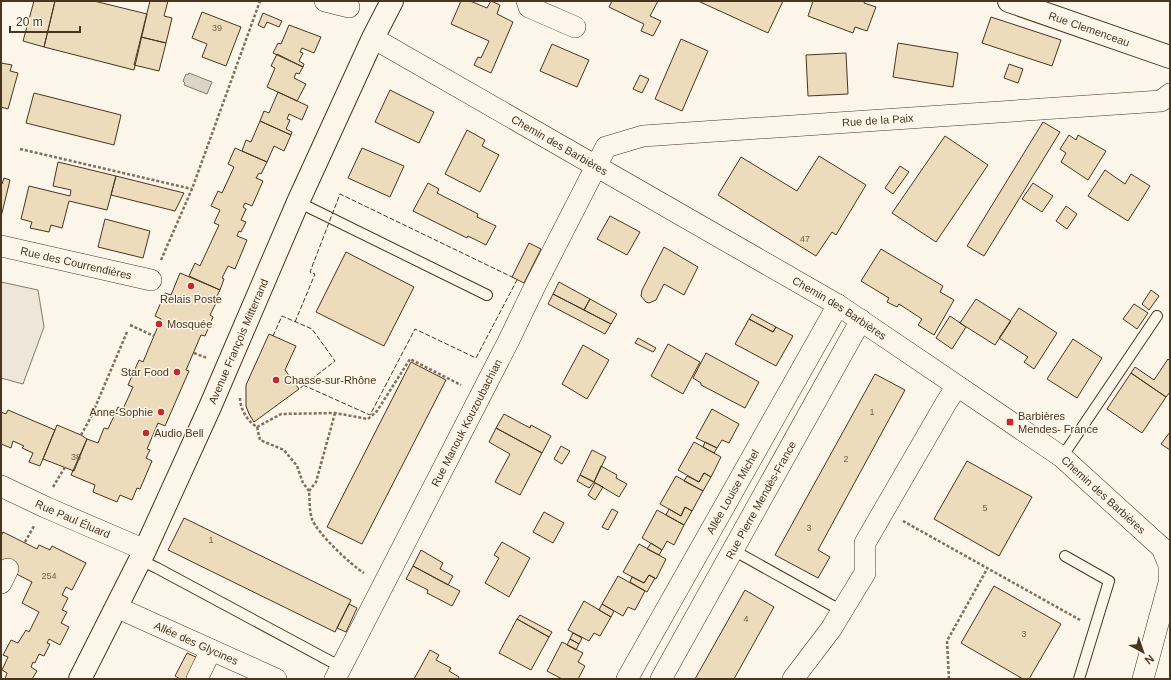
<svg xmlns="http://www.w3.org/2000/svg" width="1171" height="680" font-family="Helvetica,sans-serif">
<rect width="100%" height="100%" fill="#fbf6e9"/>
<path fill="#ede6d9" stroke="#887966" d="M1,282L38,290L44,327L23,384L1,378Z"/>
<path fill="#dcd4c6" stroke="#887966" d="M189,73L212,82L207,94L184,85L185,83L183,81L186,74L188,75Z"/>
<path fill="#ecdcbc" stroke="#4a3520" d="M34,1H55L44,47L23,41Z
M55,1H94L147,14L134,70L44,47Z
M150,1H168L164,16L172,18L166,43L141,37Z
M461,1H470L487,8L491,1L500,5L497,14L513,22L491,73L474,65L478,57L481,58L489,41L451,24Z
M612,1H658L650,16L661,21L653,36L641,31L644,24L609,7Z
M698,1H783L768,33Z
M813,1H865L864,3L876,7L867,31L855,27L853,33L808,16Z
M202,12L241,27L226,66L202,57L207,44L192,38Z
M263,13L282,21L279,27L267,22L264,28L258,25Z
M991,17L1061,40L1052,66L982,43Z
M289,25L321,37L314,53L302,48L300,52L303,53L299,61L304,64L303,67L273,53L278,43L281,44Z
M141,37L166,43L159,71L134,65Z
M681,39L708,51L682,111L655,99Z
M898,43L958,53L953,87L893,77Z
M552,44L589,60L577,87L540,71Z
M846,53L848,94L808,96L806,55Z
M277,54L303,67L299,74L296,73L294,78L306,84L297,101L267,87L275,68L271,66Z
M1,63L12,65L10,71L18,73L8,109L1,107Z
M1009,64L1023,69L1018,83L1004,78Z
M640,75L649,79L642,93L633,89Z
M390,90L434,112L419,143L375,122Z
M278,92L308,106L302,120L289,114L287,119L290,120L286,129L292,132L291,135L260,121L264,111L269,113Z
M34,93L121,115L114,145L26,123Z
M260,121L291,135L284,151L274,146L267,162L242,151L246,140L251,142Z
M1043,122L1060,132L984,256L967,246Z
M467,130L485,140L482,146L499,155L480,192L445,174Z
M1069,135L1076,140L1078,135L1106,151L1088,180L1061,162L1066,153L1060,149Z
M945,136L988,165L936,242L892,213Z
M235,148L267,162L261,174L259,173L256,178L263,181L252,206L245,203L243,207L246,209L241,220L246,222L241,232L239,231L237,236L247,240L235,269L228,266L222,278L224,279L220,290L189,276L195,263L200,266L219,225L214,223L220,210L211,206L218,191L222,193L234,167L228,164Z
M362,148L404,166L390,197L348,178Z
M819,156L866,185L836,235L832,232L816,256L718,195L741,157L797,191Z
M58,162L116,176L107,210L69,201L62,228L51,225L49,232L30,228L32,222L21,219L29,186L70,196L71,190L53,186Z
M900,166L909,172L893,194L885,188Z
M1105,170L1125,184L1131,174L1150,186L1128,221L1088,196Z
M116,176L184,193L175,211L111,195Z
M4,178L10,180L1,217V184H2Z
M428,183L439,189L437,193L478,214L477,217L496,226L486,245L468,236L467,238L413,211Z
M1033,183L1053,196L1042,212L1022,199Z
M1066,206L1077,214L1067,229L1056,221Z
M610,216L640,232L627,255L597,239Z
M105,219L150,231L143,258L98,247Z
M529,243L541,249L524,283L512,277Z
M664,247L698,267L684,295L664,284L656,300L649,303L646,302L641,296L642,290Z
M881,249L943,286L940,292L954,300L934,335L918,325L922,319L899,304L897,307L887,302L889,298L861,281Z
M346,252L414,287L384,346L316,312Z
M180,273L220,290L214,302L216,303L210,315L213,317L205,336L201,335L186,370L189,371L165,426L158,423L147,449L150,450L146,458L152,461L140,489L137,488L132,500L120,495L117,502L93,492L95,485L71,475L87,439L98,443L104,428L108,429L118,407L123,409L133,387L128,385L139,360L143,362L161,319L155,316L165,293L171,295Z
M559,282L590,299L584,310L553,294Z
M1151,290L1159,296L1149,310L1142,304Z
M553,294L611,324L605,334L548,304Z
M590,299L617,314L611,324L584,310Z
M976,299L1011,321L995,345L960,323Z
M1134,304L1148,313L1137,329L1123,319Z
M1019,308L1057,333L1034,369L1024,362L1028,357L999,338Z
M752,314L776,327L773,332L749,319Z
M950,316L966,327L952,349L936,338Z
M749,319L773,332L776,327L793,336L776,366L735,344Z
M269,334L296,346L285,370L299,389L254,422L249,414L246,406V385Z
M638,338L656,348L653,352L635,343Z
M1073,339L1102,358L1077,398L1047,379Z
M668,344L700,362L683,394L651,376Z
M583,345L609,360L587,399L562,384Z
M706,353L759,382L745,408L701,385V383L693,378Z
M1168,359L1170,361V392L1166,397L1131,373L1135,367L1154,380Z
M411,362L446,380L362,544L327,527Z
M1131,373L1166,397L1142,433L1107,409Z
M875,374L905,390L818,550L830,557L818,578L775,555Z
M712,409L739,424L729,443L722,440L717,448L696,438Z
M8,410L55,430L40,466L29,462L33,453L22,448L24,446L13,441L11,448L1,444V412L6,414Z
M504,414L530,428L531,425L551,436L542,453L496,428Z
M57,425L81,435L87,439L74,471L43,459Z
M496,428L542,453L520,495L495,482L510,454L489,442Z
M1170,432V450L1161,444Z
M694,442L721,457L711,477L704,473L699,482L678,470Z
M705,442L717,448L714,453L703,447Z
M561,446L570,451L562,464L554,459Z
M592,450L606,457L594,482L580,475Z
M967,461L1032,497L999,556L934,519Z
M601,466L617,475L616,478L627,484L619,497L594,482Z
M704,473L711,477L703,491L684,481L687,476L699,482Z
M580,475L594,482L589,488L577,481Z
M676,476L703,491L692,511L685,507L681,516L660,504Z
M595,483L603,487L595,500L588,495Z
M685,507L692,511L684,525L666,515L669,509L681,516Z
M612,509L618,512L608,530L602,527Z
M657,510L684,525L674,545L667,541L662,550L642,538Z
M544,512L564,523L553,543L533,532Z
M184,518L351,600L335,632L168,550Z
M3,532L37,549L39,545L50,550L52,546L86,563L72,590L66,587L62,595L68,598L62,610L67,612L61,623L69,627L60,645L49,639L47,643L50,644L44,656L39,654L35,663L33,662L31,667L37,671L32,679H5L7,673L2,670L8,657L3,655L11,640L18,643L26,630L29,632L39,612L22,603L32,582L1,566V536Z
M502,542L530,558L509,597L485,583L499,558L494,555Z
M651,543L662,550L659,555L647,549Z
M639,544L666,559L656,579L649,575L644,583L623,572Z
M421,550L443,563L440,569L453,576L448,585L413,566Z
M413,566L460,591L452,606L427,593L428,590L406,579Z
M649,575L655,578L647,592L630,582L632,577L644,583Z
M618,576L645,591L635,610L628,607L623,616L602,604Z
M994,586L1061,624L1029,679H1023L961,643Z
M745,590L774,607L734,679H695Z
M584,601L611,617L600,636L594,633L589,641L568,630Z
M349,604L357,608L346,632L337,628Z
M602,604L614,611L611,617L599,610Z
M520,615L552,632L549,637L517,619Z
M517,619L549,637L531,670L499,653Z
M573,633L582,638L579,644L570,639Z
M570,639L579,644L576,650L567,645Z
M562,642L583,653L578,662L585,666L578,679H562L547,671Z
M430,650L439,655L436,660L451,668L449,671L459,677L458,679H414Z
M187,653L198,658L187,679H180L175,676Z"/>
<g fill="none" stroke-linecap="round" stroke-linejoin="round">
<defs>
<path id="lane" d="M298,202L487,295
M1062,457L1157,316
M733,550L842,611
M1065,556L1109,581L1079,679
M140,560L157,568L341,667"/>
<g id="street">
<path d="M325,1L349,7"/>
<path d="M527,1L529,7L575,27"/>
<path id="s1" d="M373,38L838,305L1062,457L1162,548L1169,565V583L1143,679"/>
<path id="s2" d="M1,246L151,280"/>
<path id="s3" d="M1,486L45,507L145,550"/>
<path d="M1,583L8,569"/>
<path id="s4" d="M116,607L276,679"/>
<path d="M197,679L211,650"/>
<path id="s5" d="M335,679L509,340L535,286L606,147L643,136L1161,101L1170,94"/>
<path id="s6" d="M627,679L838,305"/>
<path id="s7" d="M661,679L861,320"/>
<path d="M793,679L831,629L865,573V543L946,403L957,386"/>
</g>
<g id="secondary">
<path id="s8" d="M1009,1L1170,57"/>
<path id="s9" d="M80,679L145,550L210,407L298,202L373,38L392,1"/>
</g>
</defs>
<use href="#lane" stroke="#4a3520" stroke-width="12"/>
<use href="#street" stroke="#4a3520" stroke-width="22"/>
<use href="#secondary" stroke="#4a3520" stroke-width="24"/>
<path stroke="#7f6f5c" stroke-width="2.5" stroke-dasharray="3 2" stroke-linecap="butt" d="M20,149L192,189
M161,260L192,189L260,1
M130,325L154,336
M194,353L207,358
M240,398C240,409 248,422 257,427L260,440L284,450L297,466L303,483L309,491
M335,413L316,482L309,491C310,500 309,511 312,519C317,533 351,565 364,573
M257,427L281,414L335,413L368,419L377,411L410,359L461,385
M81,435L91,417L127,332
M53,487L65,467
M903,521L1080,620
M25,542L34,526
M949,679L947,641L987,569"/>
<use href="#lane" stroke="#fbf6e9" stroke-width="10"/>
<use href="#street" stroke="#fbf6e9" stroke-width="21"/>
<use href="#secondary" stroke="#fbf6e9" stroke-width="22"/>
<path stroke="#4a3520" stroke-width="1" stroke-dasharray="5 2" stroke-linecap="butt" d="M295,322L315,274L310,272L340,194L512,277
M273,336L282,316L312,329L335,361L299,389
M303,385L370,415L415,329L476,358L517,280"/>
</g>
<g fill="#c62828" stroke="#fbf6e9" stroke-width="1.5">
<circle cx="191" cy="286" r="4"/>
<circle cx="159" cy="324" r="4"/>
<circle cx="177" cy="372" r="4"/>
<circle cx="276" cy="380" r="4"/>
<circle cx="161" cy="412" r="4"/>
<rect x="1006" y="418" width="8" height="8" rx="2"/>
<circle cx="146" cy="433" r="4"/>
</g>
<g text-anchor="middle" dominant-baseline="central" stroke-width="3" stroke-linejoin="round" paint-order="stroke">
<g font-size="9" fill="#725f47">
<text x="217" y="28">39</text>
<text x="805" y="239">47</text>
<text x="872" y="412">1</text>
<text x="76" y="457">38</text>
<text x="846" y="459">2</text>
<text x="985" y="508">5</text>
<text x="809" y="528">3</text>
<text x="211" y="540">1</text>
<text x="49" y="576">254</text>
<text x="746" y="619">4</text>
<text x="1024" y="634">3</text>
</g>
<g font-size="11" fill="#4a3520" stroke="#fbf6e9">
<text stroke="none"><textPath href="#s8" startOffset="85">Rue Clemenceau</textPath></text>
<text stroke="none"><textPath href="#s5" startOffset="871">Rue de la Paix</textPath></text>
<text stroke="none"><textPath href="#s1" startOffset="215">Chemin des Barbières</textPath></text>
<text stroke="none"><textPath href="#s2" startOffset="77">Rue des Courrendières</textPath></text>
<text stroke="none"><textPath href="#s1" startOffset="539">Chemin des Barbières</textPath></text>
<text stroke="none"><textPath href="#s9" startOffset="373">Avenue François Mitterrand</textPath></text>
<text stroke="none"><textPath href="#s5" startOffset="288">Rue Manouk Kouzoubachian</textPath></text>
<text stroke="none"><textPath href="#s6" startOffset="215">Allée Louise Michel</textPath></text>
<text stroke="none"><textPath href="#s1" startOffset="863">Chemin des Barbières</textPath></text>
<text stroke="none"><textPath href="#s7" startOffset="205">Rue Pierre Mendès-France</textPath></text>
<text stroke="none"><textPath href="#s3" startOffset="79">Rue Paul Éluard</textPath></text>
<text stroke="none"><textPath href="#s4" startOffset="88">Allée des Glycines</textPath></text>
</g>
<g font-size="11" fill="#4a3520" stroke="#fbf6e9" text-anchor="start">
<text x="191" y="299" text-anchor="middle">Relais Poste</text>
<text x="167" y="324">Mosquée</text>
<text x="169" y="372" text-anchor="end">Star Food</text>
<text x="284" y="380">Chasse-sur-Rhône</text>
<text x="153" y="412" text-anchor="end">Anne-Sophie</text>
<text x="1018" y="416">Barbières<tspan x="1018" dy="13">Mendes- France</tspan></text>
<text x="154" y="433">Audio Bell</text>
</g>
</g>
<rect width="1171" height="680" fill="none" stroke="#4a3520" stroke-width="4"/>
<g transform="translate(1143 652) rotate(140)" stroke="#fbf6e9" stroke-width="3" paint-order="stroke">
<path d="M0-3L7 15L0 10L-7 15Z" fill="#4a3520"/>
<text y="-6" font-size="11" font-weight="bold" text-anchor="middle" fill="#4a3520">N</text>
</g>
<path d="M10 26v6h70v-6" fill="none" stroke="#4a3520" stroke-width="2"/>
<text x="16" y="26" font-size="12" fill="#4a3520" stroke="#fbf6e9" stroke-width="3" paint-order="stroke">20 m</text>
</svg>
